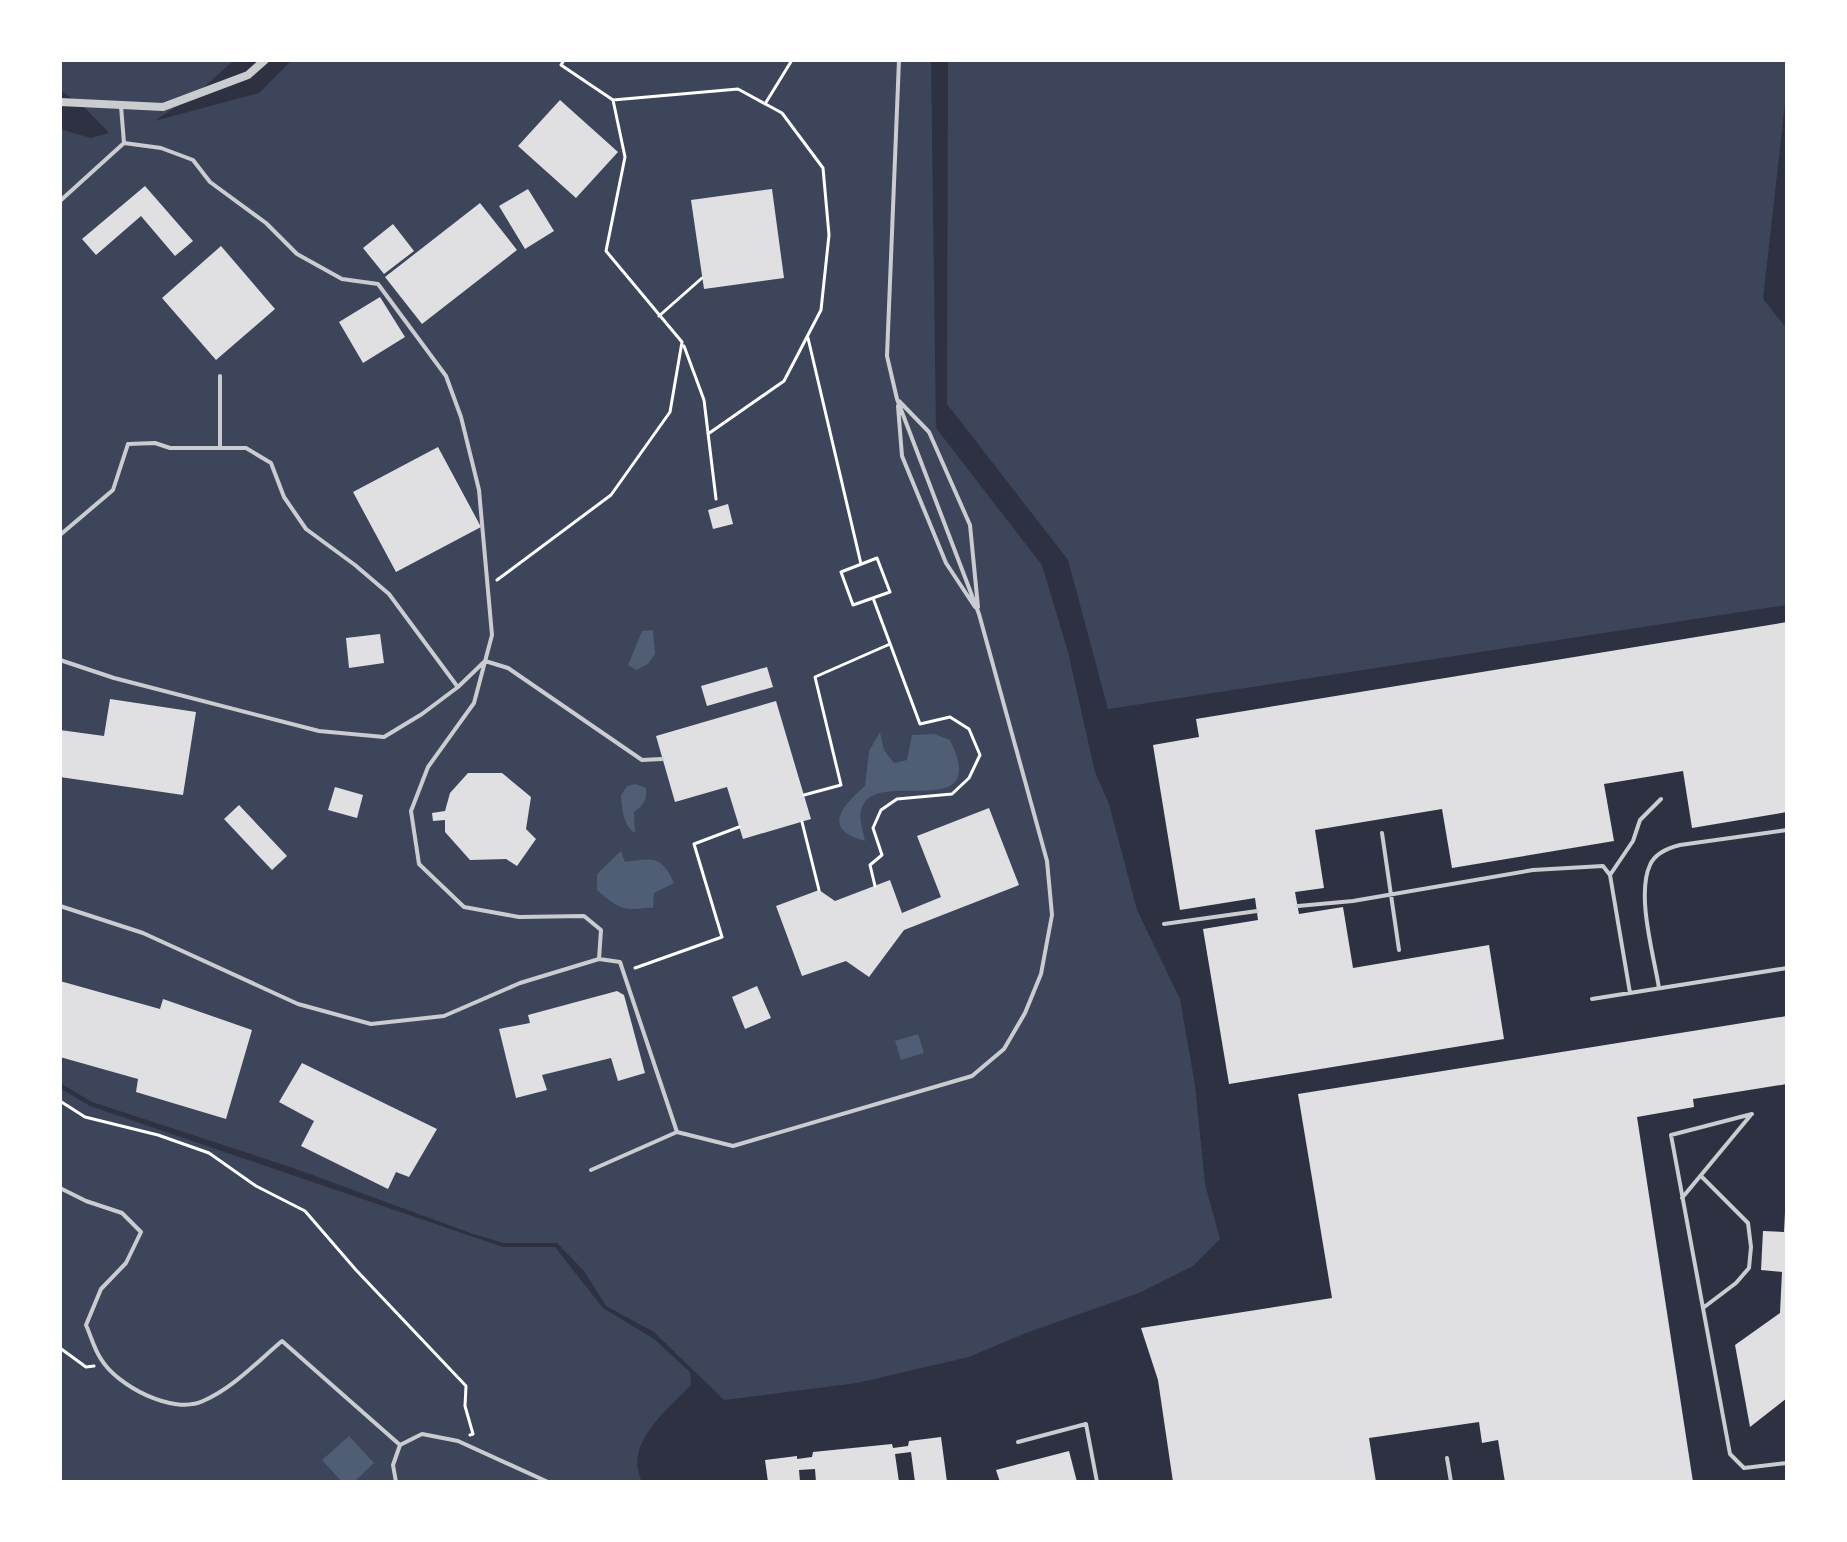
<svg xmlns="http://www.w3.org/2000/svg" width="1847" height="1542" font-family="'Varela Round',sans-serif">
<rect width="100%" height="100%" fill="#2d3142"/>
<path fill="#3c4559" d="M60,60H234L199,92L154,121L259,93L292,60H931L936,428L1042,565L1068,652L1095,772L1109,804L1137,910L1180,999L1195,1085L1205,1184L1220,1239L1193,1266L1139,1293L1026,1333L969,1357L857,1383L724,1400L654,1332L606,1306L584,1271L557,1243H504L473,1234L293,1168L92,1102L60,1083V129L91,138L109,133L85,108L60,90Z
M948,60H1787V86L1763,299L1787,329V605L1108,709L1068,560L947,404Z
M60,1088L90,1106L503,1247H555L603,1308L654,1339L690,1372L691,1385C667,1410 623,1444 642,1482H60Z"/>
<path fill="#4f5d75" d="M653,630L655,654L648,664L636,670L628,665L642,631Z
M880,732L884,750L894,763L907,760L912,735L934,734L950,740C991,824 880,769 863,805C857,816 863,829 865,841C821,829 842,806 865,786L869,751Z
M636,784L646,788C647,800 644,805 634,812L635,833C623,826 622,808 621,795L627,786Z
M621,851L625,862C652,858 662,855 674,883L654,893L653,908C645,907 641,909 633,909C619,910 606,898 597,890V874Z
M918,1034L924,1053L901,1060L895,1041Z
M349,1436L374,1463L354,1482H342L322,1460Z"/>
<path fill="#e0e0e3" d="M560,100L618,152L576,198L518,146Z
M145,186L193,241L175,256L141,216L96,255L82,239Z
M528,189L554,231L525,249L499,206Z
M772,189L784,278L704,289L691,200Z
M480,203L517,250L422,324L385,277Z
M393,224L414,251L384,274L363,248Z
M221,246L275,309L216,360L162,298Z
M380,297L405,337L363,363L339,322Z
M438,447L481,527L396,572L353,492Z
M728,504L733,524L713,529L708,510Z
M1787,622V812L1692,828L1683,771L1604,784L1614,841L1452,868L1442,809L1315,830L1324,888L1295,892L1299,914L1343,907L1353,968L1489,945L1504,1039L1229,1084L1203,929L1258,920L1255,898L1180,910L1153,745L1199,737L1196,719Z
M380,634L384,663L349,668L346,638Z
M767,667L773,687L707,706L701,686Z
M110,699L196,712L183,795L60,777V730L104,736Z
M776,701L811,819L743,839L727,787L675,802L656,736Z
M468,773H502L531,797L526,829L536,839L517,866L506,859L470,860L445,832V820L433,821L432,813L445,811L450,793Z
M335,787L363,795L357,818L328,810Z
M239,805L287,856L272,870L224,819Z
M989,808L1019,885L904,930L869,977L846,961L802,976L776,906L819,890L835,901L890,880L902,913L941,897L917,836Z
M60,981L160,1009L163,999L252,1030L226,1119L136,1092L138,1079L60,1057Z
M757,986L771,1018L745,1029L732,997Z
M617,991L624,995L645,1073L618,1081L611,1058L542,1075L547,1090L516,1098L499,1029L530,1023L528,1015Z
M1787,1016V1084L1693,1099L1694,1107L1637,1117L1693,1482H1505L1498,1440L1482,1443L1479,1422L1369,1438L1376,1482H1173L1158,1380L1141,1328L1332,1298L1298,1094Z
M302,1063L437,1129L409,1177L396,1172L388,1189L301,1146L314,1121L279,1102Z
M1785,1213H1787V1398L1750,1427L1735,1345L1780,1313L1782,1272L1761,1270L1763,1231L1784,1232Z
M941,1437L947,1482H915L911,1452L895,1454L899,1482H816L815,1469L799,1470L800,1482H768L765,1460L797,1456V1459L812,1457L813,1452L892,1444L893,1448L908,1446L909,1441Z
M1069,1451L1077,1482H1000L996,1470Z"/>
<g fill="none" stroke-linecap="round" stroke-linejoin="round">
<path stroke="#fff" stroke-width="3" d="M613,100L738,89L782,113L823,168L829,235L821,310L784,381L708,434
M765,104L792,60
M659,316L702,278
M808,338L861,564
M684,346L704,400L716,499
M877,558L890,592L853,605L841,572Z
M497,580L611,495L670,412L682,342L606,251L625,157L613,100L561,65L564,60
M873,598L920,724L950,717L969,729L980,755L969,778L952,794L897,799L881,810L873,828L882,855L870,865L875,886
M804,795L841,785L815,677L890,644
M802,822L819,890
M635,968L722,937L694,844L739,827
M60,1101L85,1117L158,1135L209,1153L256,1186L305,1211L356,1270L466,1386L465,1406L473,1434L470,1435
M60,1348L86,1367L94,1366"/>
<path stroke="#caccd0" stroke-width="4" d="M124,143L161,148L193,160L210,182L266,223L297,254L342,279L378,284L446,376L461,417L479,490L492,635L474,703L428,767L411,811L419,864L464,907L519,917L584,916L601,930L599,959
M60,201L124,143L121,106
M220,376V447
M899,401L929,432L970,525L978,607
M898,406L902,456L946,563L975,607
M60,535L113,490L128,444L155,443L170,448H246L271,463L284,497L306,529L355,565L389,594L457,686
M60,660L114,678L319,731L384,737L422,714L458,687L485,661L508,668L642,760L662,759
M1382,833L1399,950
M1610,875L1633,841L1640,820L1661,799
M60,906L143,933L298,1004L371,1024L444,1016L520,983L599,959L620,962L677,1132
M1298,906L1353,901L1533,870L1603,866L1610,875L1630,993
M1164,924L1257,911
M1659,988C1654,956 1636,895 1650,865C1655,853 1668,848 1680,845L1787,830
M1592,999L1787,968
M1752,1114L1671,1135L1730,1454L1744,1468L1787,1463
M591,1170L677,1132L733,1146L972,1076L1004,1049L1025,1013L1041,974L1052,915L1047,861L979,614L897,399L887,356L899,60
M1701,1176L1748,1223L1751,1247L1749,1268L1736,1283L1703,1308
M60,1188L86,1201L122,1213L141,1232L126,1263L101,1289L86,1325C91,1336 94,1349 101,1359C117,1386 173,1415 203,1401C233,1388 257,1362 282,1341L400,1445
M1682,1198L1750,1116
M1018,1442L1086,1424L1097,1482
M1447,1458L1451,1482
M396,1482L393,1465L400,1445L422,1434L458,1441L548,1482"/>
<path stroke="#caccd0" stroke-width="8" d="M60,102L163,107L248,75L265,60"/>
</g>
<rect width="1847" height="1542" fill="none" stroke="#ffffff" stroke-width="124"/>
</svg>
